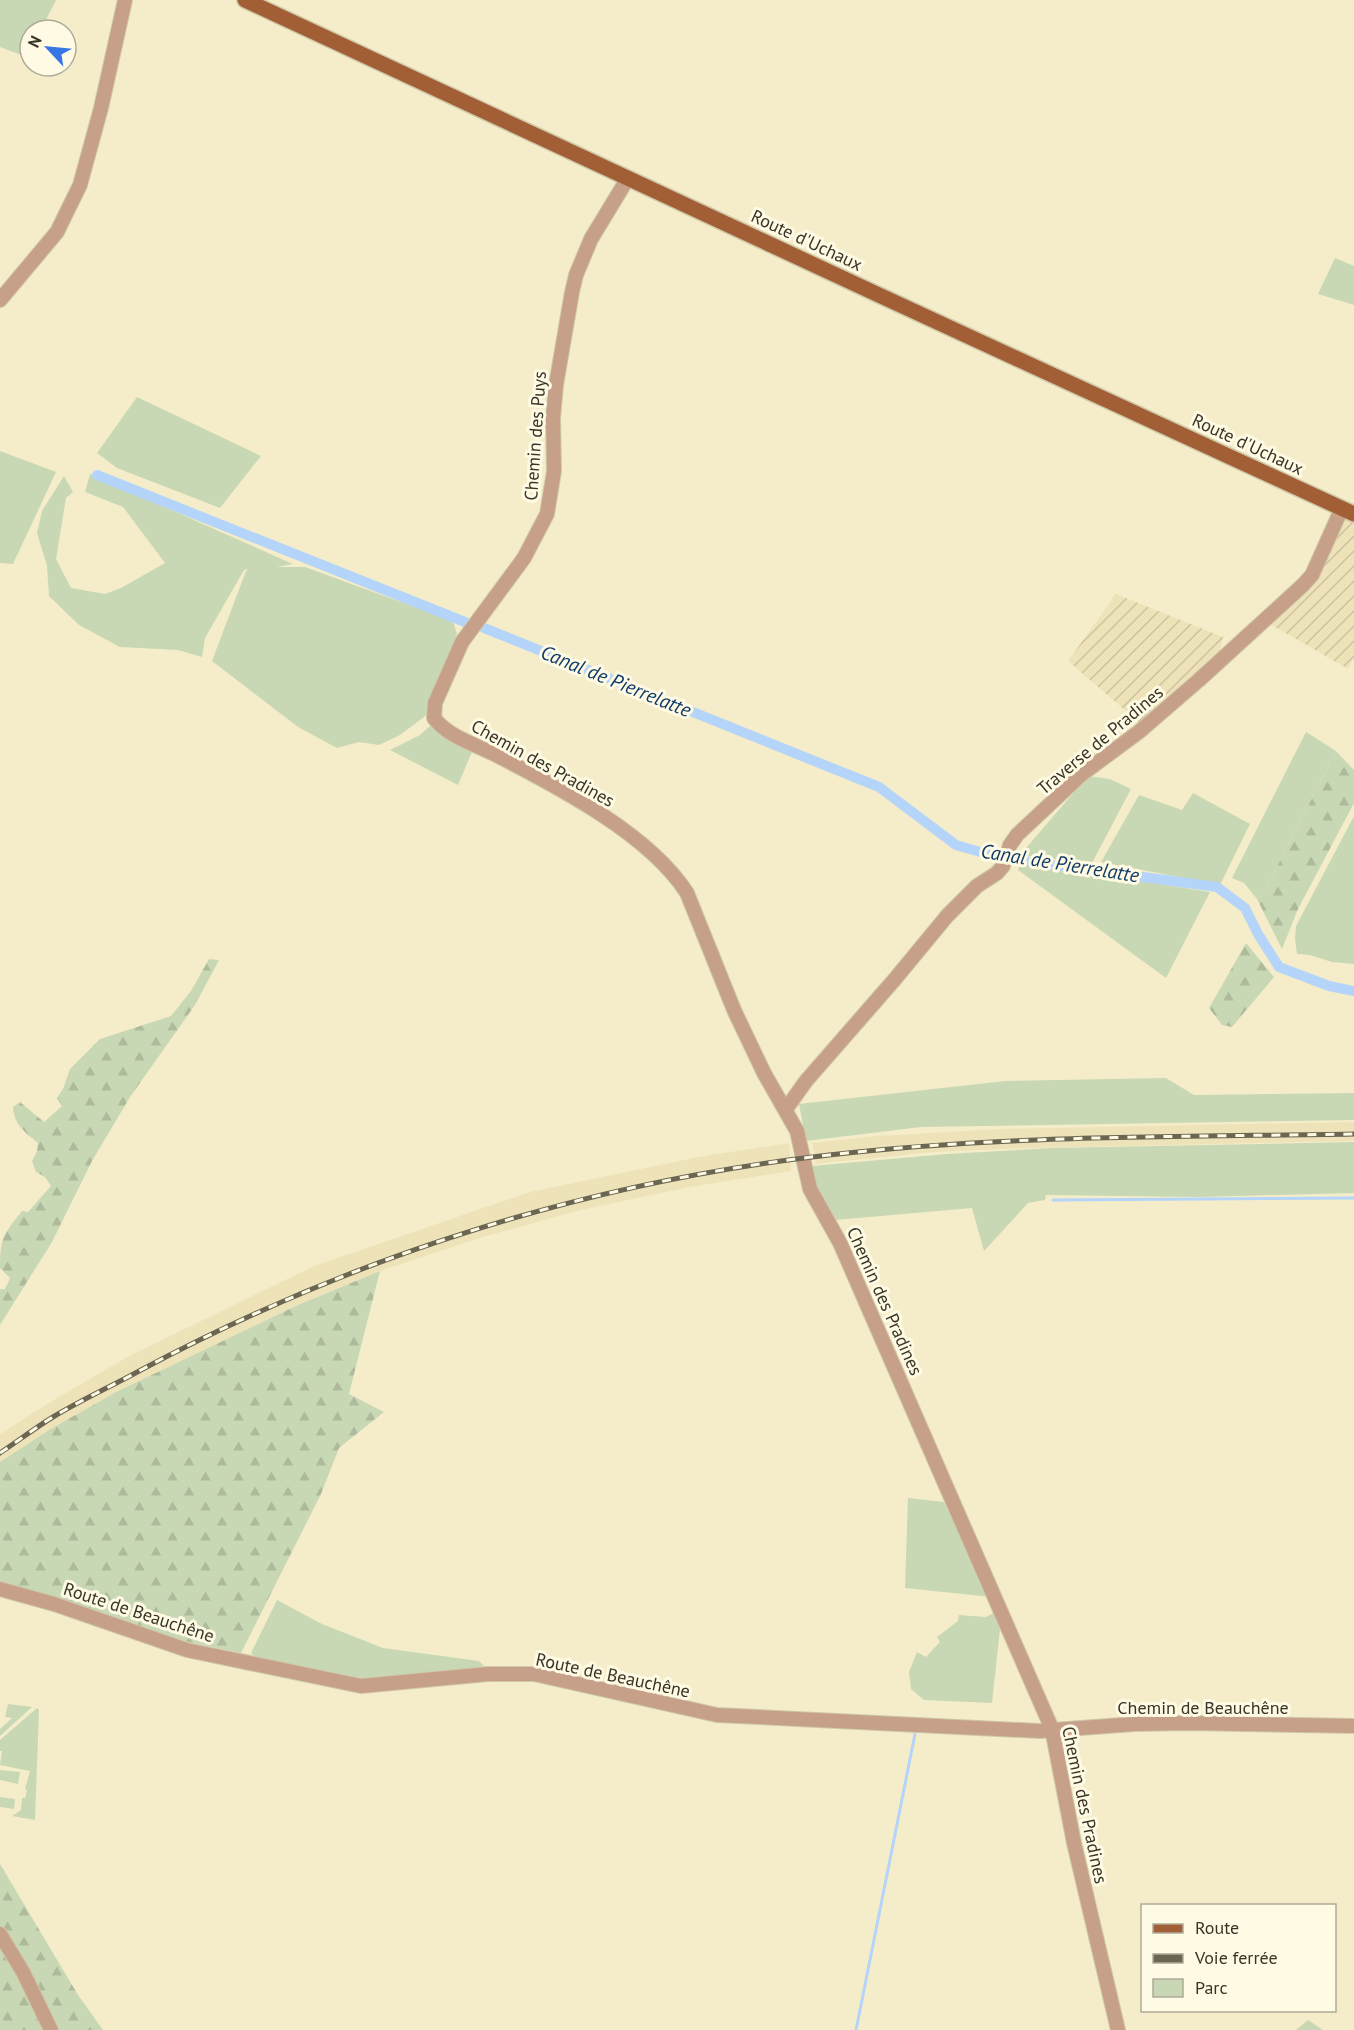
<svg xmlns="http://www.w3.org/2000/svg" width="1354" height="2030" font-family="'PT Sans',sans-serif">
<defs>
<pattern id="industrial-furrows" width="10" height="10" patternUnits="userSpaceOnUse" patternTransform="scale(1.5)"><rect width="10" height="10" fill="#eee3b8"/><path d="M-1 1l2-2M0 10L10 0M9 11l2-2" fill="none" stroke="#cdc39e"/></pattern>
<pattern id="forest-firs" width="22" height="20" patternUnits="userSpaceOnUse" patternTransform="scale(1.5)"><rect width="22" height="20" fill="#c8d8b5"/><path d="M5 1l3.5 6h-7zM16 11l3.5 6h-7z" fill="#adba9c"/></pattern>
</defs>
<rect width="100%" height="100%" fill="#f5edc9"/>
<path fill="#eee3b8" d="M1354,1122V1141L1030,1148L933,1152L814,1164L816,1160L812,1143L876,1136L1000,1129Z
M789,1143L791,1171L690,1187L581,1210L486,1236L380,1271L298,1305L116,1392L49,1430L0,1462V1434L52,1401L129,1356L314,1266L530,1192L698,1157Z"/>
<path fill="url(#industrial-furrows)" d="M1345,514L1354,518V658L1348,669L1270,624L1311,583Z
M1116,594L1223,637L1218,658L1142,725L1068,661Z"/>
<path fill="#c8d8b5" d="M0,0H56L41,30H30V51L27,57L0,47Z
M1335,258L1354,266V305L1318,294Z
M137,397L261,456L220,508L117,468L97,453Z
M0,451L56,472L13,564L0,563Z
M90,474L293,564L277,567H305L453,621L457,634L428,714L400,735L379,745L359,742L337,748L298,727L212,661L246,571L248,569L244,570L205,638L202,657L178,650L120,647L79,625L49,596L47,566L37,533L42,511L64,476L73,492L66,498L56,559L71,588L105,594L121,588L165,563L123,507L85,492Z
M432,724L474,747L458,785L390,750L420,735Z
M1306,732L1336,751L1262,896L1257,899L1244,883L1232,878Z
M1088,776L1110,779L1131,789L1092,863L1020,855Z
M1193,793L1250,824L1220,885L1101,862L1139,795L1182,810Z
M1354,816V964L1332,962L1310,955L1297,954L1295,939L1296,926Z
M1021,862L1210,892L1166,978L1018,870Z
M1166,1078L1194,1095L1354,1093V1120L921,1127L806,1141L799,1104L1005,1081Z
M1354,1142V1193L1199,1197L1046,1195L1045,1200L1028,1203L984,1251L972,1208L835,1220L813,1183L812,1166L947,1154L1052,1148Z
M908,1498L944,1502L991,1597L905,1588Z
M277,1600L322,1624L383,1648L479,1661L484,1666L435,1674L364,1680L259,1660L251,1653Z
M997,1611L1000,1629L992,1703L924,1700L911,1689L909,1672L917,1652L926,1657L940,1642L937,1637L958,1621L959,1615L986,1617Z
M8,1704L32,1707L0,1736V1729L12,1718L5,1717Z
M37,1708L39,1710L35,1820L12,1816L21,1810L22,1798H25L27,1790L25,1789L30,1771L0,1765L2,1751H0V1740Z
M0,1770L20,1772L18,1784L0,1780Z
M0,1797L15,1799L14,1809L0,1807Z
M1308,2020L1323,2030H1296Z"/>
<path fill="url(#forest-firs)" d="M1336,751L1354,770V803L1298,909L1282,949L1257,899L1262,896Z
M1246,943L1274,977L1232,1027L1222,1025L1209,1008Z
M209,959L219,960L195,1005L130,1097L92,1161L52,1242L0,1325V1289H5L10,1278L0,1268C0,1237 4,1234 22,1211L28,1212L51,1186L45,1177L36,1172L32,1161L37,1151L38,1143C25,1132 14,1125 13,1107L20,1102L44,1122L62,1106L57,1098L63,1089L70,1069L100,1039L171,1016L191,991Z
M380,1271L349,1394L384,1412L339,1448L321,1494L241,1653L188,1642L0,1584V1462L49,1430L116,1392L298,1305Z
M0,1864L78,1995L103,2030H55L0,1929Z
M0,1945L18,1975L45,2030H0Z"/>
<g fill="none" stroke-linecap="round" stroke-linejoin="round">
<path stroke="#b5d4f9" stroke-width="3" d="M1053,1200L1354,1198
M856,2030L915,1734"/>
<path stroke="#b5d4f9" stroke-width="10" d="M97,475L465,622
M484,628L879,787L956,845L991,855L1017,860L1217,887L1245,908L1258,934L1279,967L1329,986L1354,991"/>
<defs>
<path id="minor" d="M628,178L591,239L576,275L572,292L556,385L553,418L554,471L547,514L524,558L462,642L435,703L434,718C449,738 478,745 500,757C560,788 650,835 687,893L734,1010L764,1073L797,1131L810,1189L840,1243L1052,1729L1074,1843L1118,2030
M0,300L57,232L80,185L101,108L125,0
M786,1109L806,1081L895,979L947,916L977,886L997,873L1003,866L1010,845L1017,835L1082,774L1140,731L1199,680L1303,585L1312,575L1342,508
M0,1589L54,1604L187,1650L361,1686L488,1674H534L717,1715L1040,1731L1135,1724L1188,1723L1354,1726
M0,1934L23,1972L51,2030"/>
<path id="major" d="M245,0L881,296L1354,514"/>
</defs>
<use href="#minor" stroke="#cfc8a9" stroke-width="16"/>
<use href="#major" stroke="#cfc8a9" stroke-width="18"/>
<use href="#minor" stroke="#c7a08a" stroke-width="14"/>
<use href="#major" stroke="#a25f35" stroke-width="15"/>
<defs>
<path id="rail" d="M0,1453C18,1441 35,1428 53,1417C81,1400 112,1386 141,1370C354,1256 588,1182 829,1155C1003,1135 1179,1137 1354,1134"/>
</defs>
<use href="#rail" stroke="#6a6652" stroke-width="5"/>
<use href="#rail" stroke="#fffae4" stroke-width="3" stroke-dasharray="9" stroke-linecap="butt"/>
</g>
<g text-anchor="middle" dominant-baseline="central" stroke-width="6" stroke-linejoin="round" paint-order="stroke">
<g font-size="18" fill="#383527" stroke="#fffae4">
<text transform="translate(807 240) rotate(25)">Route d'Uchaux</text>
<text transform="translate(535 436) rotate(-86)">Chemin des Puys</text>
<text transform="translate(1248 444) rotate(25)">Route d'Uchaux</text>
<text transform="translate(1100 740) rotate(-40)">Traverse de Pradines</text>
<text transform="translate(543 763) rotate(29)">Chemin des Pradines</text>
<text transform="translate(885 1301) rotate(66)">Chemin des Pradines</text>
<text transform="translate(139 1612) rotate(18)">Route de Beauchêne</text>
<text transform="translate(613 1675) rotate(12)">Route de Beauchêne</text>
<text x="1203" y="1707">Chemin de Beauchêne</text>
<text transform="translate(1085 1805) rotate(78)">Chemin des Pradines</text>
</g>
<g font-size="20" font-style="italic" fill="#103b69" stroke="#fffae4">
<text transform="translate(616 681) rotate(22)">Canal de Pierrelatte</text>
<text transform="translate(1060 863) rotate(9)">Canal de Pierrelatte</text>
</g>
</g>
<rect x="1141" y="1904" width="195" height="108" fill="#fffae4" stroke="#afab98" stroke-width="1.5"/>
<rect x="1153" y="1924" width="30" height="9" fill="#a25f35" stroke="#afab98" stroke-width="1.5"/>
<text x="1195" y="1934" font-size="18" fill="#383527">Route</text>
<rect x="1153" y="1954" width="30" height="9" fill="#6a6652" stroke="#afab98" stroke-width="1.5"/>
<text x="1195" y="1964" font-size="18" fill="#383527">Voie ferrée</text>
<rect x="1153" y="1979" width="30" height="18" fill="#c8d8b5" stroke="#afab98" stroke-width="1.5"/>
<text x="1195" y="1994" font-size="18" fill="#383527">Parc</text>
<g transform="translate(48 48) rotate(296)"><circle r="28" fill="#fffae4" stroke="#afab98" stroke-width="1.5"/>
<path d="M0-4.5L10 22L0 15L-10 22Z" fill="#3776e4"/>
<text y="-9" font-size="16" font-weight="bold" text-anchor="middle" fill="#383527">N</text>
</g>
</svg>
